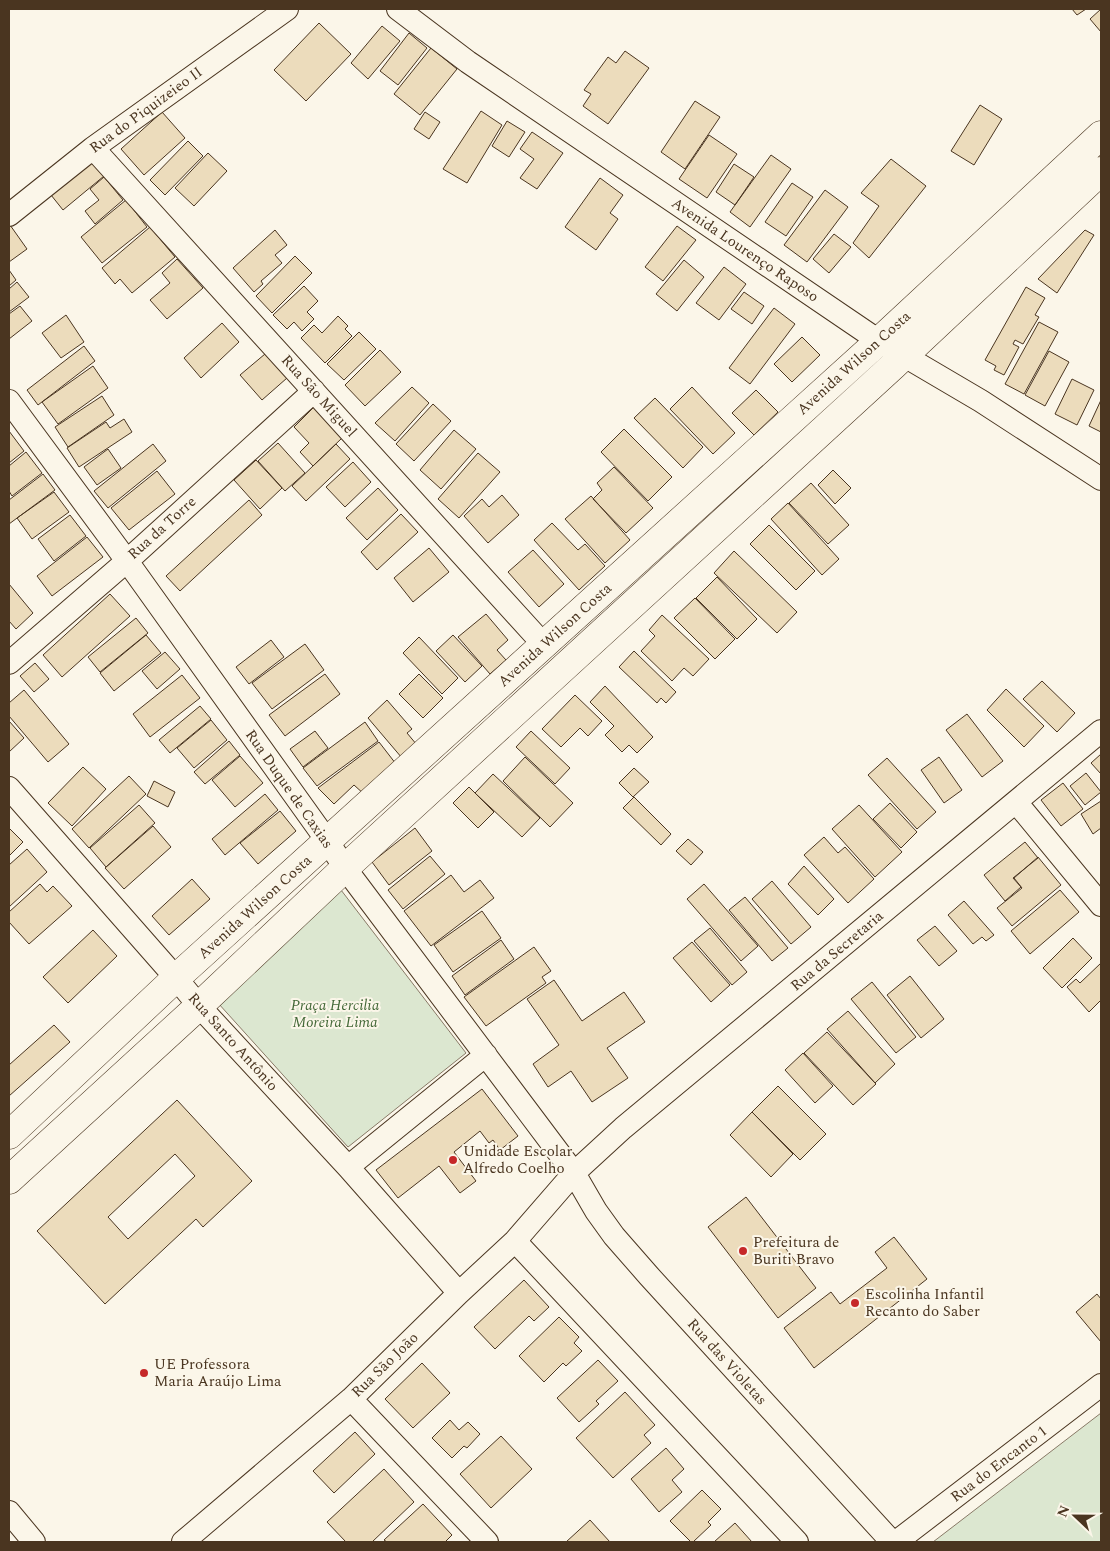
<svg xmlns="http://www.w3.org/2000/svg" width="1110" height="1551" font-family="Spectral,serif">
<rect width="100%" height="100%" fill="#fbf6e9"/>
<path fill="#dce7d0" stroke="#887966" d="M341,890L466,1053L348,1147L218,1003Z
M1101,1413V1542H933Z"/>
<path fill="#ecdcbc" stroke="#4a3520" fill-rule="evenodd" d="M1072,9H1086L1077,15Z
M1101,9V32L1090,19Z
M319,23L351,54L306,101L274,70Z
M382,26L400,41L368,79L351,63Z
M409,33L427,48L398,85L380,71Z
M431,48L457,69L420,115L394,94Z
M625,51L649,68L608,124L583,106L591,94L584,90L608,57L616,63Z
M695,101L720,117L685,169L661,152Z
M980,105L1002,119L974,165L951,151Z
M481,111L502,125L467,183L443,169Z
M162,112L185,138L144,175L121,149Z
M425,112L440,122L429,139L414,129Z
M507,121L525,132L509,157L492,146Z
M532,132L563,153L537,189L520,178L534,159L520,149Z
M709,135L737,154L707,198L679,179Z
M188,141L203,156L165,195L150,180Z
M208,153L227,171L194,206L175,188Z
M771,155L791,169L750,227L730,212Z
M891,159L926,186L869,258L853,243L879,206L861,193Z
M92,161L104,176L63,210L51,195Z
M734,164L754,177L735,205L716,192Z
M104,177L123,200L95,224L85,211L99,200L90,189Z
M600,178L623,195L610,213L618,219L596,250L565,227Z
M792,183L813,197L786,236L765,222Z
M825,190L848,207L807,262L784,245Z
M126,200L147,227L102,263L81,237Z
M10,225L27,249L9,262V226Z
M677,226L696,240L663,281L645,267Z
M150,227L175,257L132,293L120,279L115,284L102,268Z
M275,230L287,245L275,255L282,263L261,281L263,284L254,292L233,268Z
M1085,230L1094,235L1057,293L1038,279Z
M834,234L851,247L829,273L813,259Z
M295,256L312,273L272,313L256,296Z
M177,259L203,288L167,319L150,300L170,283L162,273Z
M684,260L704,277L677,311L656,294Z
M724,267L746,284L719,320L696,303Z
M9,270L16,280L9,286Z
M17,282L29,297L9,312V289Z
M304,286L318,301L307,312L314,319L302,331L294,322L287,329L273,315Z
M1026,287L1045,298L1035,315L1039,317L1023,344L1015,340L1013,344L1019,347L1004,375L994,370L996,366L985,360Z
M744,292L764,306L752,324L731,309Z
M20,306L32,321L9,339V314Z
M774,308L795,324L750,384L729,368Z
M66,315L84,342L61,358L42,333Z
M338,316L348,326L345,329L352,336L325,363L301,338L314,325L322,333Z
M1039,322L1058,332L1024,394L1005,384Z
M222,323L239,342L201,378L184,358Z
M359,332L376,349L344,380L327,364Z
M802,337L820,355L792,382L774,364Z
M84,346L95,361L38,405L27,390Z
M380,350L401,372L365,406L345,385Z
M1049,351L1069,362L1045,406L1025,395Z
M265,354L287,378L262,400L240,375Z
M93,366L108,388L58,424L42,402Z
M1072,379L1094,390L1077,425L1055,414Z
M412,387L429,403L395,441L375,423Z
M692,387L735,433L713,454L670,409Z
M756,390L778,412L754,435L732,413Z
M102,396L114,415L68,447L55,427Z
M655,398L703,447L683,468L634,418Z
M1101,400V432L1089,426Z
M433,404L451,421L414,461L396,444Z
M314,407L342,438L313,466L300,452L309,443L294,427Z
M124,419L132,432L79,467L67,448L106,422L110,428Z
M624,429L672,477L648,501L601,452Z
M454,430L476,449L441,489L420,470Z
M9,431L24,451L9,463Z
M278,443L305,473L285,491L258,461Z
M153,444L166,461L108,508L94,491Z
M336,444L350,459L306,501L292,486Z
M108,449L121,468L97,485L84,467Z
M26,452L42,473L12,496L9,491V466Z
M478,453L500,472L459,518L438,499Z
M256,460L282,488L260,509L234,480Z
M353,462L371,482L345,507L326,487Z
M614,467L653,508L626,533L593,499L602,490L597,483Z
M833,470L851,488L835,504L818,485Z
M157,471L175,494L129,530L111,508Z
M43,474L55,490L9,524V500Z
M811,483L849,525L828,544L789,503Z
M378,488L398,510L367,540L346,518Z
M54,492L69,512L32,539L17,518Z
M502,495L519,515L488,543L464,516L482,499L489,507Z
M591,496L630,540L605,563L565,519Z
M249,500L262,515L180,591L166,576Z
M788,503L839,559L822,575L771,519Z
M401,514L418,532L377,570L361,552Z
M70,515L86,536L54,561L38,539Z
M552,523L578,550L585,544L605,566L579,590L534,540Z
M769,525L815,571L796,590L750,544Z
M87,537L103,557L52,596L37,576Z
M429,548L449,572L413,602L394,578Z
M533,550L564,584L539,607L508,572Z
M734,551L797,612L777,633L714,573Z
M717,577L757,619L737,639L696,598Z
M9,584L33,613L16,629L9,621Z
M110,594L130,616L62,677L43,655Z
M695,598L735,639L715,659L674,618Z
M486,614L508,640L497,650L506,660L490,674L458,637Z
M662,615L709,659L693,676L684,668L672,681L641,651L655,636L649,630Z
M136,618L148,633L100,672L88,657Z
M146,635L161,653L114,691L100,673Z
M453,635L482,666L465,682L436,651Z
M419,637L458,678L442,694L403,653Z
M271,640L284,657L249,684L236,667Z
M305,644L324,670L272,709L252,683Z
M634,651L676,692L666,703L661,698L657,703L619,667Z
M165,652L180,669L157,689L142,671Z
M35,663L49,679L34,692L20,676Z
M325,674L340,694L285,736L269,715Z
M419,674L443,698L423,718L399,694Z
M182,675L200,698L150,737L133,714Z
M1042,681L1075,713L1057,732L1023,699Z
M605,686L653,737L637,753L629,745L622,752L605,735L614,726L590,702Z
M1006,689L1044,726L1024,747L987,710Z
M24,690L69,744L48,762L9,716V703Z
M575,695L602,721L588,736L580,728L561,747L542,729Z
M387,700L412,729L407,733L417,745L402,758L368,718Z
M200,706L211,719L170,753L159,740Z
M967,714L1003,761L982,777L946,730Z
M211,720L227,740L194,768L177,748Z
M9,721L24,738L9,752Z
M365,722L378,741L317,786L303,768Z
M315,731L328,748L303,767L290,749Z
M531,731L570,768L555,784L516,747Z
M229,741L240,755L205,784L194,772Z
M379,742L396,764L365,795L354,785L334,804L318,788Z
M1101,754V774L1091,763Z
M240,756L263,783L235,807L212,780Z
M525,757L573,803L550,827L503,781Z
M939,757L962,790L944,803L921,770Z
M887,758L936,812L917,829L868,775Z
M83,767L106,789L72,826L48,803Z
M634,768L649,782L633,797L619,783Z
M1086,773L1101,792L1085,805L1070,786Z
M493,774L540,818L522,837L475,793Z
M129,776L146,794L89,848L72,829Z
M154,781L175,792L168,807L147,796Z
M1063,783L1083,809L1061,826L1041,800Z
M469,787L494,812L478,828L453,803Z
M265,794L278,810L225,855L212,839Z
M634,797L671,834L661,845L623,808Z
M1101,801V828L1093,834L1081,814Z
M890,803L917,832L901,848L873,819Z
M139,805L155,823L106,867L90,848Z
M859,805L902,852L875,877L832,829Z
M280,811L296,831L258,864L240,843Z
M153,826L171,847L124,889L105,868Z
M9,828L23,842L9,856Z
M415,828L432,851L389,885L372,862Z
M824,837L838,853L845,847L874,879L848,903L804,855Z
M688,839L703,852L691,865L676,851Z
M1025,842L1038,858L1013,878L1021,887L1005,901L984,875Z
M27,849L47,872L9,907V865Z
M430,856L445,874L403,909L388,890Z
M1038,857L1061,885L1012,926L997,908L1022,888L1014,878Z
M804,866L834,899L818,915L788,884Z
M451,875L464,892L480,880L494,898L431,946L404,911Z
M192,879L210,899L169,935L152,916Z
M772,881L811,927L791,944L752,899Z
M40,884L47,892L53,886L72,906L29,944L9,922V912Z
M704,884L758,946L741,961L687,899Z
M1060,890L1079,912L1030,954L1011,931Z
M745,897L788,948L772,961L729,910Z
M964,901L994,935L986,941L982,937L973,944L948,915Z
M482,911L501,938L453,972L434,945Z
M935,926L957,951L939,966L917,940Z
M710,928L747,972L732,985L694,941Z
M93,930L117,956L68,1003L43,977Z
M1073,938L1092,958L1062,988L1043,968Z
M501,940L514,959L465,995L452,976Z
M692,942L730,985L711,1002L673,958Z
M534,947L551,971L542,977L546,983L486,1026L464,997Z
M1101,963V1000L1089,1012L1067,987L1076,979L1080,983Z
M910,976L944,1019L921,1038L887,995Z
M554,980L582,1021L624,992L645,1022L607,1048L628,1078L592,1102L571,1071L548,1087L533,1064L559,1045L527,999Z
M872,982L916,1037L896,1053L851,999Z
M848,1011L895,1064L875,1083L827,1029Z
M54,1025L70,1042L9,1096V1065Z
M827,1032L876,1084L853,1105L804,1053Z
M803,1053L833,1086L815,1103L785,1070Z
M778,1086L826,1134L800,1160L752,1112Z
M482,1089L518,1136L500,1150L493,1140L489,1143L480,1131L454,1152L476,1181L460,1193L439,1166L398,1198L376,1170Z
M177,1100L252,1181L203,1227L196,1219L105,1304L37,1231ZM175,1154L195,1176L128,1239L108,1217Z
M752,1112L793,1154L771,1177L730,1135Z
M746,1197L816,1288L778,1318L708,1227Z
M894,1237L927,1279L814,1368L784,1328L831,1292L840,1304L887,1268L875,1252Z
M524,1280L549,1307L534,1321L529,1316L495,1349L474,1327Z
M1097,1294L1101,1299V1342L1076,1312Z
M559,1317L579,1337L574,1343L582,1351L566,1366L563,1363L544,1382L519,1356Z
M598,1360L618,1381L596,1401L599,1404L579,1422L557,1398Z
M422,1363L450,1393L413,1428L385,1399Z
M625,1392L655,1425L644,1435L651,1443L613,1478L576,1438Z
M450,1420L459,1430L468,1422L480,1434L467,1448L464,1446L452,1458L432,1438Z
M355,1432L375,1454L334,1493L313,1471Z
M501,1436L532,1469L491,1508L460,1474Z
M666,1448L684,1469L672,1480L682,1492L659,1512L631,1479Z
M384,1469L414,1502L372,1542H346L327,1522Z
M702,1490L721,1509L708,1522L711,1525L693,1542H691L670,1521Z
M423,1504L452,1535L445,1542H387L384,1540Z
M590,1520L610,1542H566Z
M735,1523L752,1542H714Z"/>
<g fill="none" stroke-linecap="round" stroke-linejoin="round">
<defs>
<path id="street" d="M398,9L468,62L879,341L981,401L1101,479
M93,148L544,645
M9,215L93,148L287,9
M9,401L127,561L328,842L345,868L574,1173L596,1211L614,1236L649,1276L892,1542
M9,663L127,561L314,391
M9,788L176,978L199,1006L348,1167L459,1293
M1016,802L1101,905
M348,1167L486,1055
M515,1241L797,1542
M351,1399L487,1542
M9,1512L34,1542
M183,1542L351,1399L459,1293L515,1241L574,1173L623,1128L1101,731
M896,1542L1101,1385"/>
<path id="secondary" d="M9,1135L176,978L879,341L1101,135
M9,1180L199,1006L345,868L893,366L1101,171"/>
</defs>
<use href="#street" stroke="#4a3520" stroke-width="24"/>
<use href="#secondary" stroke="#4a3520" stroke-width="29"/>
<use href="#street" stroke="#fbf6e9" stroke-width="22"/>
<use href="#secondary" stroke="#fbf6e9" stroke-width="28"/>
</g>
<g fill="#c62828" stroke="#fbf6e9" stroke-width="2">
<circle cx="453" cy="1160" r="5"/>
<circle cx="743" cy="1251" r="5"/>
<circle cx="855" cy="1303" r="5"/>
<circle cx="144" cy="1373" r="5"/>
</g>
<g text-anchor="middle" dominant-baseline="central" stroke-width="4" stroke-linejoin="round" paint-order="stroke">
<g font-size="15" fill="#4a3520" stroke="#fbf6e9">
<text transform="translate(146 110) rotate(-36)">Rua do Piquizeieo II</text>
<text transform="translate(745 250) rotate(34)">Avenida Lourenço Raposo</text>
<text transform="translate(854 363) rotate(-42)">Avenida Wilson Costa</text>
<text transform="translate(319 396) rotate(48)">Rua São Miguel</text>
<text transform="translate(162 528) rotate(-42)">Rua da Torre</text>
<text transform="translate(555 635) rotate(-42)">Avenida Wilson Costa</text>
<text transform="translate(289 789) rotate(55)">Rua Duque de Caxias</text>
<text transform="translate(255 907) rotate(-42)">Avenida Wilson Costa</text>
<text transform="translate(837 951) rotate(-40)">Rua da Secretaria</text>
<text transform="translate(233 1042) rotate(48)">Rua Santo Antônio</text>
<text transform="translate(727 1362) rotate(48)">Rua das Violetas</text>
<text transform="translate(385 1365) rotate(-44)">Rua São João</text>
<text transform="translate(999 1464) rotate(-37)">Rua do Encanto 1</text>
</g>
<g font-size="15" font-style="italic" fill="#436837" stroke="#fbf6e9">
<text x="335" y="1005">Praça Hercilia<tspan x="335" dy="17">Moreira Lima</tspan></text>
</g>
<g font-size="15" fill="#4a3520" stroke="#fbf6e9" text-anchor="start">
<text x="463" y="1151">Unidade Escolar<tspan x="463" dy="17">Alfredo Coelho</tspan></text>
<text x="753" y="1242">Prefeitura de<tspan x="753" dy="17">Buriti Bravo</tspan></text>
<text x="865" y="1294">Escolinha Infantil<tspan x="865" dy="17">Recanto do Saber</tspan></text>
<text x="154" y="1364">UE Professora<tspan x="154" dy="17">Maria Araújo Lima</tspan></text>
</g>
</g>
<rect width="1110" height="1551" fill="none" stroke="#4a3520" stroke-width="20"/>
<g transform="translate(1075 1516) rotate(292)" stroke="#fbf6e9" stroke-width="4" paint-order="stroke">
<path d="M0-4L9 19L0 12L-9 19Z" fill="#4a3520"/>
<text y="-8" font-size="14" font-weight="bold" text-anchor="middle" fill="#4a3520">N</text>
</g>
</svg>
